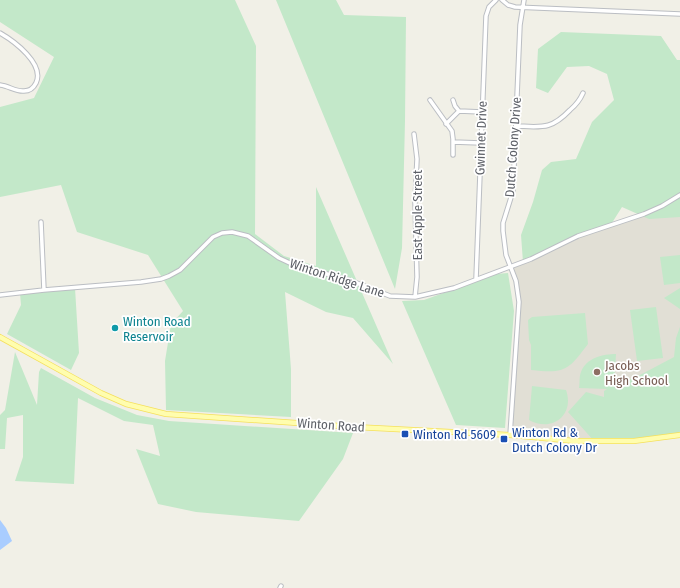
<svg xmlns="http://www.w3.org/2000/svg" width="680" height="588" font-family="'Fira Sans Condensed',sans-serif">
<rect width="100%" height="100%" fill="#f1f0e7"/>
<path fill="#e1dfd5" d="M680,195V435L615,442L510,435L518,314V291L511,267L571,240L644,214Z"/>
<path fill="#c3e8c9" d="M0,0H235L256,46L255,234L284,256L316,266V187L393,364L353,318L326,312L285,292L291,369V417L166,410L165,361L171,324L183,311L148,255L77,232L61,185L0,197V107L34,98L54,57L0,22Z
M276,0H336L344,15L406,17L405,121L402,248L395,289Z
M561,32L661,36L677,60H680V217L649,219L622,207L610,226L578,236L523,262L521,235L533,202L542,170L551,162L576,159L592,122L614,100L607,74L589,66L567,67L548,93L536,88L538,49Z
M680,255V283L664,285L660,257Z
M508,273L514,311L505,428L456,425L402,301L424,300L496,274Z
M75,288L79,353L71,370L7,334L21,305L20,293Z
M680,288V309L664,298Z
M656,307L663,358L637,361L630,310Z
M585,313L588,344C568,370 566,374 531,370V345L529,340L528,320L532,317Z
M680,327V435L653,439L595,442L568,412L586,392L604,397V391L607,389L579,388C580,383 579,376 581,372C586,358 603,354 616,354L614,386L640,375L674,357L676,338Z
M15,352L37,405L39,372L41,368L95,398L137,415L169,421L353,433L343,459L299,521L196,512L158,504L136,449L160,456L153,425L124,421L78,398L74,484L15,481L23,457V415L7,418L5,449H0V415L5,410Z
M532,386L566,390C575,415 552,433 529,420Z"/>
<path fill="#a9cdff" d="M0,520L6,528L12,541L0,550Z"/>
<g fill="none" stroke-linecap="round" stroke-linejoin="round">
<defs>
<path id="minor" d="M502,0L508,5L515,7L680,14
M0,33C14,41 45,64 36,83C34,87 30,91 24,91C16,92 9,86 0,85
M430,100L452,131L453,139V155
M453,100L455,106L459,111L482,112
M446,124L459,111
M516,126C542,127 551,130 570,110C576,105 580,100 583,93
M414,134L417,159L415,202L417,277L415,297
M453,142L481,143
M41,222L44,290
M476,279L486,16L489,7L496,0
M0,295L44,290L141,282L161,279L169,276L180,270L213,237L222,233L232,232L248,236L279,258L294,265L349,280L390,296L415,297L454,288L531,259L578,236L644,214L662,206L680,195
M510,435L519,302L516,281L506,255L503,231V223L513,191L520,25L524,0
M280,588L281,586"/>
<path id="major" d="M0,337L101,393L126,404L166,414L355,427L510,435L575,441H634L680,435"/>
</defs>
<use href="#minor" stroke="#bbbec3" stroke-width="5.5"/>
<use href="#major" stroke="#f5e05c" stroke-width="6"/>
<use href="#minor" stroke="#fff" stroke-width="3.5"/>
<use href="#major" stroke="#fffdae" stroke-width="4.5"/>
</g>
<circle fill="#0f9aa8" stroke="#fff" stroke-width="1.5" cx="115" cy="328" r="4"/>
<circle fill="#8d6e63" stroke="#fff" stroke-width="1.5" cx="597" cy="372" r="4"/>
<g fill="#1a4fb4" stroke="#fff" stroke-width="1.5">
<rect x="401" y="430" width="8" height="8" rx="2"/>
<rect x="500" y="435" width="8" height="8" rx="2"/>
</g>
<g text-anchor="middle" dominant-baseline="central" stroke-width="3.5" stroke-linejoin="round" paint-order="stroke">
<g font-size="13" fill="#5e6168" stroke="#fff">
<text transform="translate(481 138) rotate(-88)">Gwinnet Drive</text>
<text transform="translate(513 147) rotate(-86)">Dutch Colony Drive</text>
<text transform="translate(417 215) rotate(-90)">East Apple Street</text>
<text transform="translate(337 278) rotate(18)">Winton Ridge Lane</text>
<text transform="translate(331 425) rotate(4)">Winton Road</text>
</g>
<g font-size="13" fill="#0d838f" stroke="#fff" text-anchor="start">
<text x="123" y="321">Winton Road<tspan x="123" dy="15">Reservoir</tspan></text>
</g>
<g font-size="13" fill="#785e54" stroke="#fff" text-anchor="start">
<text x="605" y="365">Jacobs<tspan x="605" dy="15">High School</tspan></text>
</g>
<g font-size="13" fill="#164399" stroke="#fff" text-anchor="start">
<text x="512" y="432">Winton Rd &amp;<tspan x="512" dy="15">Dutch Colony Dr</tspan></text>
<text x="413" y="434">Winton Rd 5609</text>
</g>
</g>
</svg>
